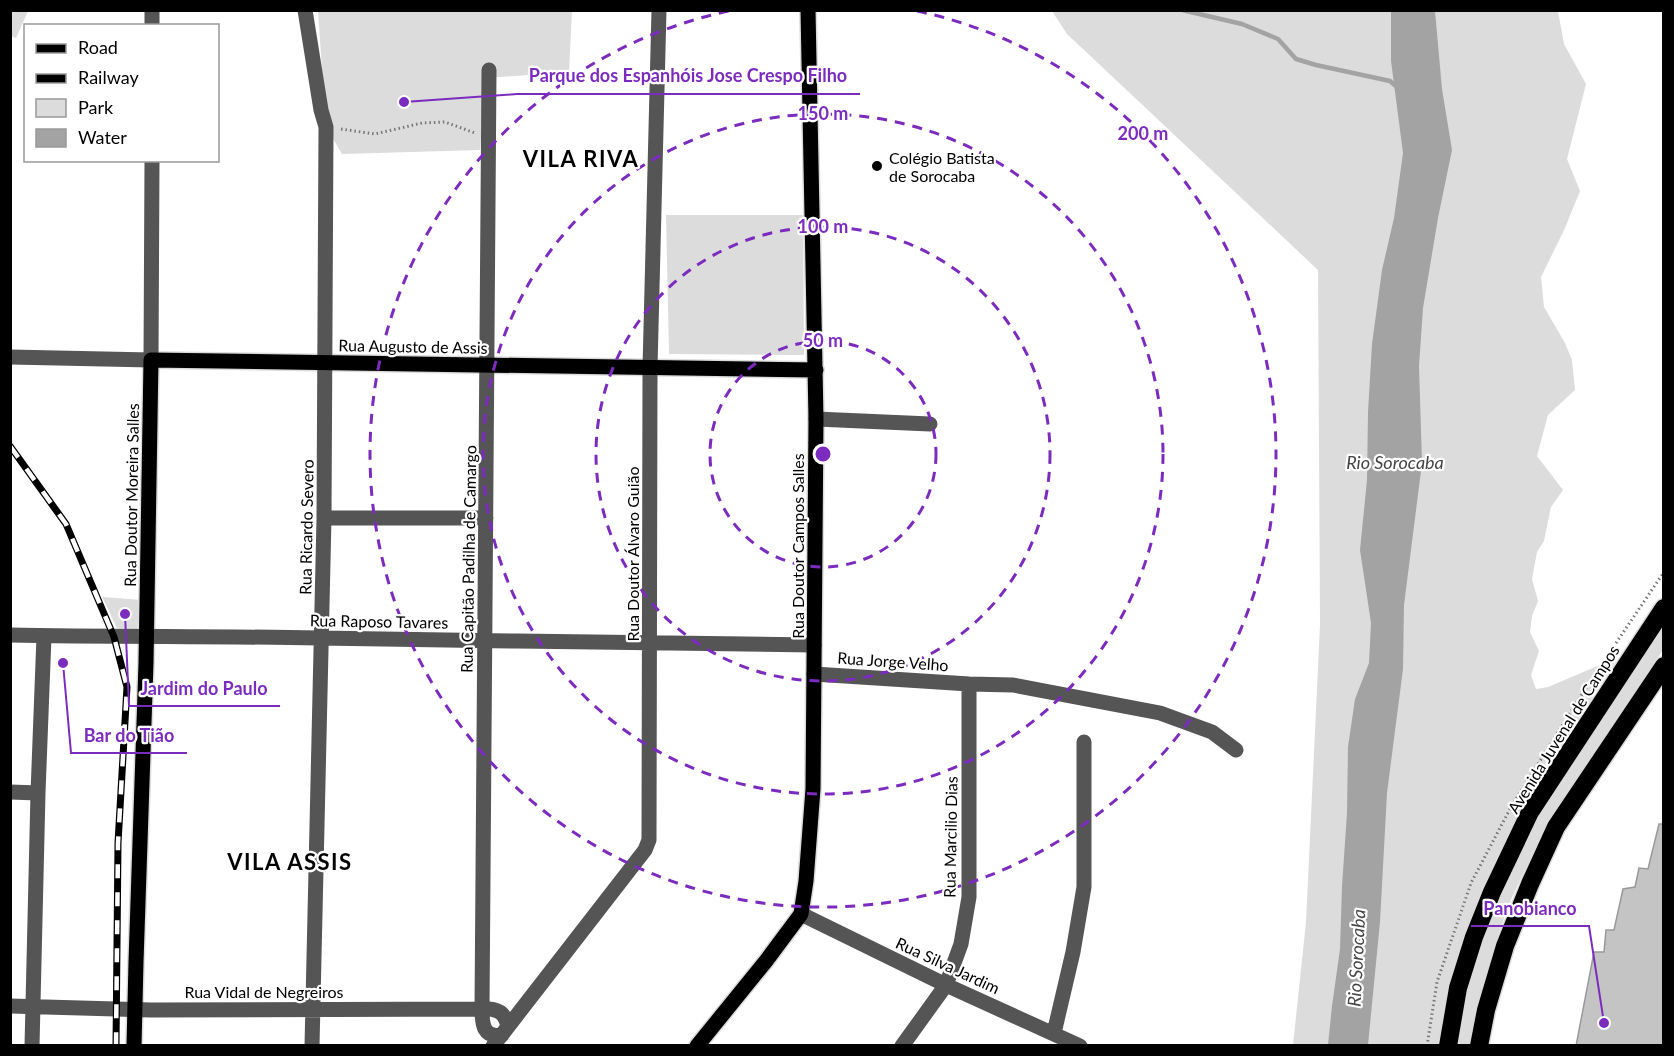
<svg xmlns="http://www.w3.org/2000/svg" width="1674" height="1056" font-family="Lato,sans-serif">
<rect width="100%" height="100%" fill="#fff"/>
<path fill="#dcdcdc" d="M10,11H28L16,38L11,36Z
M318,11H572L569,72L486,78L480,150L342,154L326,127Z
M1052,11H1558L1564,44L1586,84L1567,159L1580,191L1565,228L1541,277L1544,307L1565,343L1572,360L1575,390L1548,415L1537,456L1563,490L1551,507L1544,541L1537,552L1532,579L1538,601L1532,616L1530,632L1539,651L1531,675L1536,689L1548,687L1614,659L1616,661L1526,800L1481,891L1451,982L1441,1045H1293L1306,922L1320,625L1318,270L1067,34Z
M666,215H803L804,355L669,354Z
M102,597L142,600L137,629L117,628Z
M1663,628V650C1610,730 1549,811 1511,900C1492,947 1481,996 1470,1045L1456,1046L1470,979L1490,918L1531,829L1558,785Z"/>
<path fill="#a3a3a3" d="M1391,11H1435L1442,89L1452,150L1438,218L1423,308L1419,366L1422,463L1404,605L1403,669L1387,793L1380,922L1368,1045H1328L1332,1006L1340,949L1342,886L1347,813L1348,747L1355,699L1369,663L1371,623L1360,550L1367,480L1368,412L1372,344L1382,270L1394,218L1403,153L1391,61Z"/>
<g fill="none" stroke-linecap="round" stroke-linejoin="round">
<path stroke="#a3a3a3" stroke-width="4.5" d="M1182,10L1242,24L1278,39L1296,59L1316,65L1390,81L1398,88"/>
</g>
<path fill="#c4c4c4" stroke="#999" stroke-width="1.5" d="M1659,824H1664V1046H1576L1594,952H1604L1606,930H1614L1623,889L1635,887L1639,868L1648,869Z"/>
<g fill="none" stroke-linecap="round" stroke-linejoin="round">
<defs>
<path id="major" d="M134,1046L136,962L146,663L151,360L816,370
M697,1046L766,961L801,914L806,881L813,789L816,419L808,10"/>
<path id="highway" d="M1448,1046L1458,988L1474,937L1492,892L1530,812L1664,608
M1479,1046L1486,1010L1505,946L1530,884L1556,827L1664,666"/>
</defs>
<use href="#major" stroke="#dbdbdb" stroke-width="18"/>
<use href="#highway" stroke="#dbdbdb" stroke-width="21"/>
<path stroke="#777" stroke-width="3" stroke-dasharray="1.5 3" stroke-linecap="butt" d="M341,129L375,134L422,123L445,122L475,133
M1427,1046L1437,982L1471,883L1511,807L1589,683L1664,572"/>
<path stroke="#555" stroke-width="15" d="M305,10L321,110L326,127L324,518L312,1046
M152,26V10
M489,70L482,1009C482,1024 483,1038 502,1035
M10,357L151,360L152,160
M816,419L930,424
M324,518H486
M10,635C113,637 216,636 319,638C484,640 649,644 814,645
M814,674L969,684L1013,685L1160,713L1212,732L1236,750
M10,792L38,793
M801,914L946,985L1080,1046
M10,1006L151,1010L489,1009C501,1010 505,1015 508,1026
M1054,1033L1073,952L1084,887V742
M32,1046L38,793L44,636
M493,1046L645,850L649,840L650,368L659,10
M902,1046L946,985L961,944L969,897V684"/>
<use href="#major" stroke="#000" stroke-width="15"/>
<use href="#highway" stroke="#000" stroke-width="18"/>
<defs>
<path id="rail" d="M10,446L66,524L114,637L127,687L118,843L116,1046"/>
</defs>
<use href="#rail" stroke="#000" stroke-width="7"/>
<use href="#rail" stroke="#fff" stroke-width="4.5" stroke-dasharray="14" stroke-linecap="butt"/>
</g>
<g fill="none" stroke="#7b2cbf" stroke-width="3" stroke-dasharray="10 8">
<circle cx="823" cy="454" r="113"/>
<circle cx="823" cy="454" r="227"/>
<circle cx="823" cy="454" r="340"/>
<path d="M917 11A453 453 0 1 1 729 11"/>
</g>
<circle fill="#000" stroke="#fff" stroke-width="2" cx="877" cy="166" r="6"/>
<g text-anchor="middle" dominant-baseline="central" stroke-width="4.5" stroke-linejoin="round" paint-order="stroke">
<g font-size="16" fill="#000" stroke="#fff" text-anchor="start">
<text x="889" y="157">Colégio Batista<tspan x="889" dy="18">de Sorocaba</tspan></text>
</g>
<g font-size="16" fill="#000" stroke="#fff">
<text transform="translate(413 346) rotate(1)">Rua Augusto de Assis</text>
<text transform="translate(131 495) rotate(-89)">Rua Doutor Moreira Salles</text>
<text transform="translate(306 527) rotate(-89)">Rua Ricardo Severo</text>
<text transform="translate(797 546) rotate(-90)">Rua Doutor Campos Salles</text>
<text transform="translate(632 554) rotate(-90)">Rua Doutor Álvaro Guião</text>
<text transform="translate(468 559) rotate(-89)">Rua Capitão Padilha de Camargo</text>
<text transform="translate(379 621) rotate(1)">Rua Raposo Tavares</text>
<text transform="translate(893 661) rotate(4)">Rua Jorge Velho</text>
<text transform="translate(1563 729) rotate(-58)">Avenida Juvenal de Campos</text>
<text transform="translate(950 837) rotate(-89)">Rua Marcilio Dias</text>
<text transform="translate(948 965) rotate(25)">Rua Silva Jardim</text>
<text x="264" y="991">Rua Vidal de Negreiros</text>
</g>
<g font-size="18" font-style="italic" fill="#444" stroke="#fff">
<text x="1395" y="462">Rio Sorocaba</text>
<text transform="translate(1356 958) rotate(-87)">Rio Sorocaba</text>
</g>
<g font-size="22" font-weight="bold" letter-spacing="1.5" fill="#000" stroke="#fff">
<text x="581" y="158">VILA RIVA</text>
<text x="290" y="861">VILA ASSIS</text>
</g>
</g>
<circle cx="823" cy="454" r="9" fill="#7b2cbf" stroke="#fff" stroke-width="3"/>
<g font-size="18" text-anchor="middle" font-weight="bold" fill="#7b2cbf" stroke="#fff" stroke-width="4.5" stroke-linejoin="round" paint-order="stroke">
<text x="823" y="120">150 m</text>
<text x="1143" y="140">200 m</text>
<text x="823" y="233">100 m</text>
<text x="823" y="347">50 m</text>
</g>
<path fill="none" stroke="#7b2cbf" stroke-width="2" d="M404 102L517 94H860M125 614L129 706H280M63 663L71 753H187M1604 1023L1589 926H1471"/>
<g fill="#7b2cbf" stroke="#fff" stroke-width="2">
<circle cx="404" cy="102" r="6"/>
<circle cx="125" cy="614" r="6"/>
<circle cx="63" cy="663" r="6"/>
<circle cx="1604" cy="1023" r="6"/>
</g>
<g font-size="18" text-anchor="middle" font-weight="bold" fill="#7b2cbf" stroke="#fff" stroke-width="4.5" stroke-linejoin="round" paint-order="stroke">
<text x="688" y="82">Parque dos Espanhóis Jose Crespo Filho</text>
<text x="204" y="695">Jardim do Paulo</text>
<text x="129" y="742">Bar do Tião</text>
<text x="1530" y="915">Panobianco</text>
</g>
<rect width="1674" height="1056" fill="none" stroke="#000000" stroke-width="24"/>
<rect x="24" y="24" width="195" height="138" fill="#ffffff" stroke="#999999" stroke-width="1.5"/>
<rect x="36" y="44" width="30" height="9" fill="#000000" stroke="#999999" stroke-width="1.5"/>
<text x="78" y="54" font-size="18" fill="#000000">Road</text>
<rect x="36" y="74" width="30" height="9" fill="#000000" stroke="#999999" stroke-width="1.5"/>
<text x="78" y="84" font-size="18" fill="#000000">Railway</text>
<rect x="36" y="99" width="30" height="18" fill="#dcdcdc" stroke="#999999" stroke-width="1.5"/>
<text x="78" y="114" font-size="18" fill="#000000">Park</text>
<rect x="36" y="129" width="30" height="18" fill="#a3a3a3" stroke="#999999" stroke-width="1.5"/>
<text x="78" y="144" font-size="18" fill="#000000">Water</text>
</svg>
